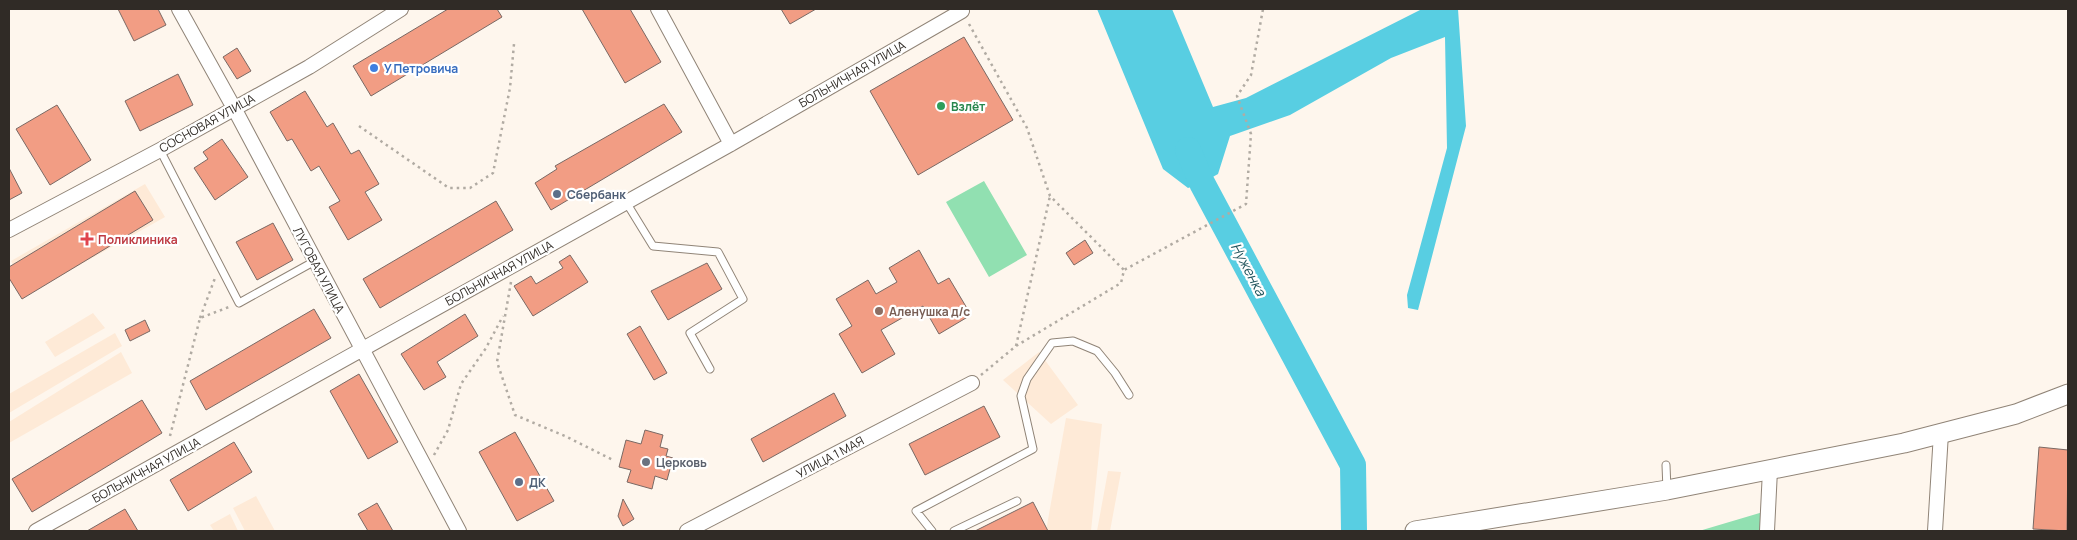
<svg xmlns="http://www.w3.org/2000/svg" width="2077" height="540" font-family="Manrope,sans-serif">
<rect width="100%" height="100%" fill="#fef6ed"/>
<path fill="#feead7" d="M145,184L165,217L30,293L11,261Z
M93,313L105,328L55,357L45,342Z
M115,333L122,346L9,413V394Z
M121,352L132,373L9,443V422Z
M1039,352L1078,405L1051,424L1003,380Z
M1066,418L1102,424L1091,531H1046Z
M1108,471L1121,472L1110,531H1097Z
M256,496L275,531H245L233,508Z
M230,514L238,531H214L210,525Z"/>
<path fill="#91e0b1" d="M984,181L1027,255L989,277L946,202Z
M1763,512L1762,531H1699Z"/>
<path fill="#58cee2" d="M1097,9H1172L1213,107L1246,98L1422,9H1458L1466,126L1418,310L1408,308L1407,295L1447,148L1445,37L1391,58L1290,115L1230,136L1218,174L1202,183L1188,188L1163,169Z"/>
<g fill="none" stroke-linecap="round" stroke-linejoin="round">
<path stroke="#58cee2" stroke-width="26" d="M1188,150L1202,183L1353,465L1354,531"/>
</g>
<path fill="#f29d84" stroke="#7a6964" d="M118,9H158L166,25L134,41Z
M448,9H497L502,17L371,96L353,66Z
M582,9H630L661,62L625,83Z
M781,9H816L790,24Z
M964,37L1013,120L918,175L870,91Z
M237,48L251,71L237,79L223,57Z
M178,74L193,105L140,131L125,101Z
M305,91L327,127L333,123L351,154L359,150L379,184L365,192L382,220L348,240L329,207L340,201L319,166L311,171L292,139L287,141L270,112Z
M664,104L682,132L551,210L535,183L557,169L555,166Z
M57,105L91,160L50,185L16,129Z
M222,139L248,177L215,200L194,168L208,159L203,152Z
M9,168L22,193L9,200Z
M135,191L153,220L22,299L9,278V267Z
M496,201L513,230L380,308L363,279Z
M273,223L293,260L257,280L236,242Z
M1085,240L1093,253L1074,265L1066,253Z
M919,250L938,284L949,278L971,315L939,334L923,306L881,330L895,354L862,373L839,334L852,326L836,299L868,280L876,294L897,282L889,268Z
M570,255L588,282L533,316L514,286L531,276L536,284L563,268L559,262Z
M707,263L722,289L668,320L651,291Z
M314,309L331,338L206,410L190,381Z
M465,314L478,336L437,362L446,377L424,390L401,354Z
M145,320L150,331L130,341L125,330Z
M640,326L667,373L654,380L627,334Z
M359,374L398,442L368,459L330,391Z
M834,393L846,416L763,462L751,439Z
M142,400L162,433L32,512L12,479Z
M984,406L1000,437L925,475L909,444Z
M645,430L663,435L660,447L668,449L666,456L673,458L667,480L655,476L652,489L627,482L631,470L619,467L626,440L641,444Z
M515,432L554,501L517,521L479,452Z
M234,442L252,472L188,511L170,480Z
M2039,447L2068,450L2067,531L2033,529Z
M623,499L634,519L623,526L618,516Z
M1033,502L1048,531H975Z
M377,503L393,531H368L358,514Z
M125,509L138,531H87Z"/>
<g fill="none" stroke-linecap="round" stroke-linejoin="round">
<defs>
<path id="lane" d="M160,150L239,303L315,261
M626,202L653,246L718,252L743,299L690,333L710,369
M1666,465L1667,490
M932,531L916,511L1033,449L1021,396L1027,379L1052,343L1073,341L1097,351L1115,373L1129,395
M954,531L1017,501"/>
<path id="street" d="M179,9L234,108L459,531
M658,9L731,144
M9,230L160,150L309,67L401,9
M36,531L731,144L962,11
M687,531L972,383
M1767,531L1770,470
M1935,531L1941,433"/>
<path id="secondary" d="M1415,531L1667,490L1904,443L2016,414L2068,394"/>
</defs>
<use href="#lane" stroke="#908477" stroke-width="9"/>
<use href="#street" stroke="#908477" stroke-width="16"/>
<use href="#secondary" stroke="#908477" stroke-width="21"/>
<path stroke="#b1aba3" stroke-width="2.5" stroke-dasharray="2.5 4" stroke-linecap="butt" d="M969,24L1027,128L1050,196L1124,270
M359,126L449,188H470L493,173L510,88L514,44
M511,282L497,362L515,415L565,436L613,460
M200,318L215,278
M1016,346L1050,196
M981,375L1016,346L1121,283L1124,270L1246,204L1251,134L1237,96L1251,75L1263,9
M170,436L200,318L229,307
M434,455L448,430L461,384L486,348L503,316"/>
<use href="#lane" stroke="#fff" stroke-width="7"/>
<use href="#street" stroke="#fff" stroke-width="14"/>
<use href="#secondary" stroke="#fff" stroke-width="19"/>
</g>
<circle fill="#3f7fe0" stroke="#fff" stroke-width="2" cx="374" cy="68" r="5"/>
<circle fill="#2e9e5b" stroke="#fff" stroke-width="2" cx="941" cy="106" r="5"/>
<g fill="#5c6f8a" stroke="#fff" stroke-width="2">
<circle cx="557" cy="194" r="5"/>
<circle cx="519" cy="482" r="5"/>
</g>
<path fill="#e0444e" stroke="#fff" stroke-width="2" d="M84.5 231.5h5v5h5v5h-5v5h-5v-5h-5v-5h5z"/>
<circle fill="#8d6e63" stroke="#fff" stroke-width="2" cx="879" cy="311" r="5"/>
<circle fill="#6b7280" stroke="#fff" stroke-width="2" cx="646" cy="462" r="5"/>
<g text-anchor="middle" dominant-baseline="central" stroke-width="4.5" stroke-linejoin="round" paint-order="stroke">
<g font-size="12" font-weight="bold" fill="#366cbe" stroke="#fff" text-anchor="start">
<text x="384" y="68">У Петровича</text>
</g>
<g font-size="12" fill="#302b26" stroke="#fff">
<text transform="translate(852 74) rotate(-30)">БОЛЬНИЧНАЯ УЛИЦА</text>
<text transform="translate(207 123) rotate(-29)">СОСНОВАЯ УЛИЦА</text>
<text transform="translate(319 270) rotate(62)">ЛУГОВАЯ УЛИЦА</text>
<text transform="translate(499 273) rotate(-29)">БОЛЬНИЧНАЯ УЛИЦА</text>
<text transform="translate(830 457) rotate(-28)">УЛИЦА 1 МАЯ</text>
<text transform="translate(146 470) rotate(-29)">БОЛЬНИЧНАЯ УЛИЦА</text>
</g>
<g font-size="12" font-weight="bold" fill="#27864d" stroke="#fff" text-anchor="start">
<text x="951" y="106">Взлёт</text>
</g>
<g font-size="12" font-weight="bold" fill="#4e5e75" stroke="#fff" text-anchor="start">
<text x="567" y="194">Сбербанк</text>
<text x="529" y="482">ДК</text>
</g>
<g font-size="12" font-weight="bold" fill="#be3a42" stroke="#fff" text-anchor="start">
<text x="98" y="239">Поликлиника</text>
</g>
<g font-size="12" font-weight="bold" fill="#785e54" stroke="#fff" text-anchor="start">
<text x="889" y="311">Аленушка д/с</text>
</g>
<g font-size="12" font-weight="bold" fill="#5b616d" stroke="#fff" text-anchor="start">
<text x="656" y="462">Церковь</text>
</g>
<g font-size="14" font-style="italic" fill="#23565e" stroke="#fff">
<text transform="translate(1249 269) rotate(62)">Нуженка</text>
</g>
</g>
<rect width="2077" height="540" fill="none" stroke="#302b26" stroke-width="20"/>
</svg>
